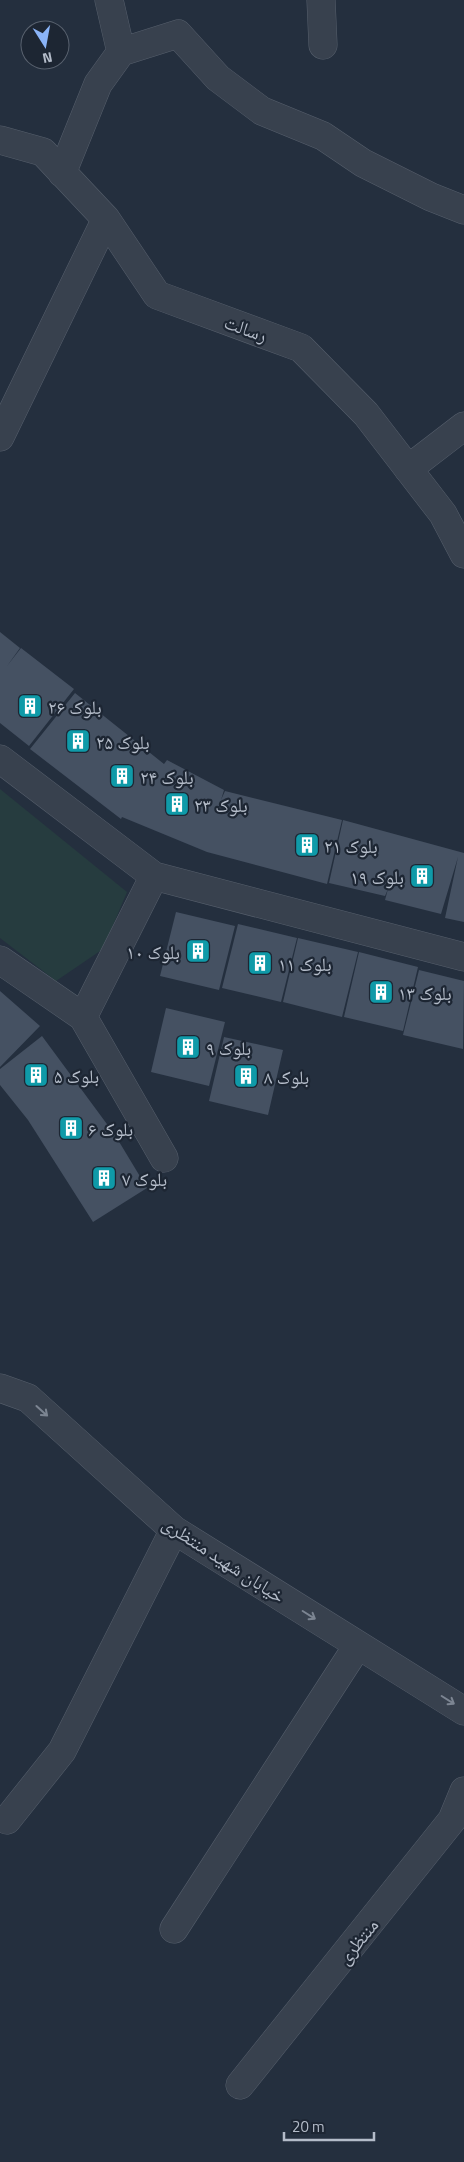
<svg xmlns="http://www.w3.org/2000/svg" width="464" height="2162" font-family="'Titillium Web','Noto Naskh Arabic',sans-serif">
<rect width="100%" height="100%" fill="#242f3e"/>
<path fill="#263c3f" d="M0,789L127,892L103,949L56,981L0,938Z"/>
<path fill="#455162" d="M0,632L20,648L7,666L21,648L74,689L29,746L0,723Z
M75,693L164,764L167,760L224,790L221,800L225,791L342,820L327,884L207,852L122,817L121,819L30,749Z
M343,820L464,853V922L445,918L458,857L441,914L385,900L388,889L385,896L329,883Z
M176,912L235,926L219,990L160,976Z
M238,924L297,938L281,1002L222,988Z
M298,938L358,952L342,1017L283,1002Z
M359,952L418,967L403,1031L344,1017Z
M419,970L464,981L463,1049L403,1035Z
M0,991L40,1026L0,1067Z
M166,1008L225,1022L209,1086L151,1072Z
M42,1036L115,1135L147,1188L93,1222L28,1120L0,1085V1069Z
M224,1037L283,1050L268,1115L209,1101Z"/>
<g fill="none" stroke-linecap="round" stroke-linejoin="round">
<defs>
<path id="minor" d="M109,0L121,52
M321,0L323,45
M0,140L43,152L106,219L157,295L301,348L366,414L443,514L464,554
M62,173L98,84L121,52L178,34L218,78L262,111L323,136L363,163L431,197L464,210
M0,437L106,219
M408,469L464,426
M0,759L154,876
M0,960L83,1017L164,1158
M83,1017L154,876L464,957
M0,1388L28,1398L174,1530L464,1711
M7,1820L62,1751L174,1530
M174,1929L358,1645
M240,2085L452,1820L464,1791"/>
</defs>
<use href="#minor" stroke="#565f6c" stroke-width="29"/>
<use href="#minor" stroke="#38414e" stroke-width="28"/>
</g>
<defs><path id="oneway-shaft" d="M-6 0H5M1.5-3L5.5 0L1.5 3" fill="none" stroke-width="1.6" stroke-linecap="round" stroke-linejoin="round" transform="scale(1.25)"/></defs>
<g stroke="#7c8592">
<use href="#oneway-shaft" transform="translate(42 1411) rotate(42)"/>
<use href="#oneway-shaft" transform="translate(309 1615) rotate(32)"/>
<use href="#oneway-shaft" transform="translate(448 1700) rotate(32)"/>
</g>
<defs>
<symbol id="building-square" viewBox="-11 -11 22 22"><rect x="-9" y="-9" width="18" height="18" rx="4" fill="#0f9aa8" stroke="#1d2633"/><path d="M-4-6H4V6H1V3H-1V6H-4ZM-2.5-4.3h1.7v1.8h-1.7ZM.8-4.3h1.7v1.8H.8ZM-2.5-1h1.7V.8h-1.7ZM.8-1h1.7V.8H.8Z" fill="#fff"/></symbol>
</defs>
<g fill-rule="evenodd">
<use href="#building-square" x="16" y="692" width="28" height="28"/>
<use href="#building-square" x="64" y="727" width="28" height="28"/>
<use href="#building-square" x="108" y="762" width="28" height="28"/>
<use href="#building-square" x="163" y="790" width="28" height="28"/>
<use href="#building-square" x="293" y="831" width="28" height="28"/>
<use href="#building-square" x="408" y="862" width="28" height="28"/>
<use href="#building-square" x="184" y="937" width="28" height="28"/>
<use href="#building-square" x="246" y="949" width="28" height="28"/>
<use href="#building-square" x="367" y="978" width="28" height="28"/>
<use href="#building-square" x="174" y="1033" width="28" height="28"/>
<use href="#building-square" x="22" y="1061" width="28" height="28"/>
<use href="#building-square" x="232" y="1062" width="28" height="28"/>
<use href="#building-square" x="57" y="1114" width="28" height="28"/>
<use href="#building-square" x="90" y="1164" width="28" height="28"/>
</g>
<g text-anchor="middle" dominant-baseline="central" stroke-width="4.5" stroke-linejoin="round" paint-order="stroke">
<g font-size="19" fill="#b4bcc9" stroke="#1d2633">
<text transform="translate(246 328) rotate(20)">رسالت</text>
<text transform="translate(224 1559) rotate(33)">خیابان شهید منتظری</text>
<text transform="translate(357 1941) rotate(-51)">منتظری</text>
</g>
<g font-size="19" fill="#b4bcc9" stroke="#1d2633" text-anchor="start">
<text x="48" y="706">بلوک ۲۶</text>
<text x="96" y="741">بلوک ۲۵</text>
<text x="140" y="776">بلوک ۲۴</text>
<text x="194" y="804">بلوک ۲۳</text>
<text x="324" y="845">بلوک ۲۱</text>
<text x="404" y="876" text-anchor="end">بلوک ۱۹</text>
<text x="180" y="951" text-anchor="end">بلوک ۱۰</text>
<text x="278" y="963">بلوک ۱۱</text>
<text x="398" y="992">بلوک ۱۳</text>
<text x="206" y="1047">بلوک ۹</text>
<text x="54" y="1075">بلوک ۵</text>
<text x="264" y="1076">بلوک ۸</text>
<text x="88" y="1128">بلوک ۶</text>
<text x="122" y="1178">بلوک ۷</text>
</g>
</g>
<g transform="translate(45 45) rotate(169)"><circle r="24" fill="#1d2633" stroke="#59626f"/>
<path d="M0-4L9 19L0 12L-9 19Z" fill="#8ab4f8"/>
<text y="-8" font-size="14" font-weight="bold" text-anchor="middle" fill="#b4bcc9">N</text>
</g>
<path d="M284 2132v8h90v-8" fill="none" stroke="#b4bcc9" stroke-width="2.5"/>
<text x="292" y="2132" font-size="15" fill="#b4bcc9" stroke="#1d2633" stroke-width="4" paint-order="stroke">20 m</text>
</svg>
